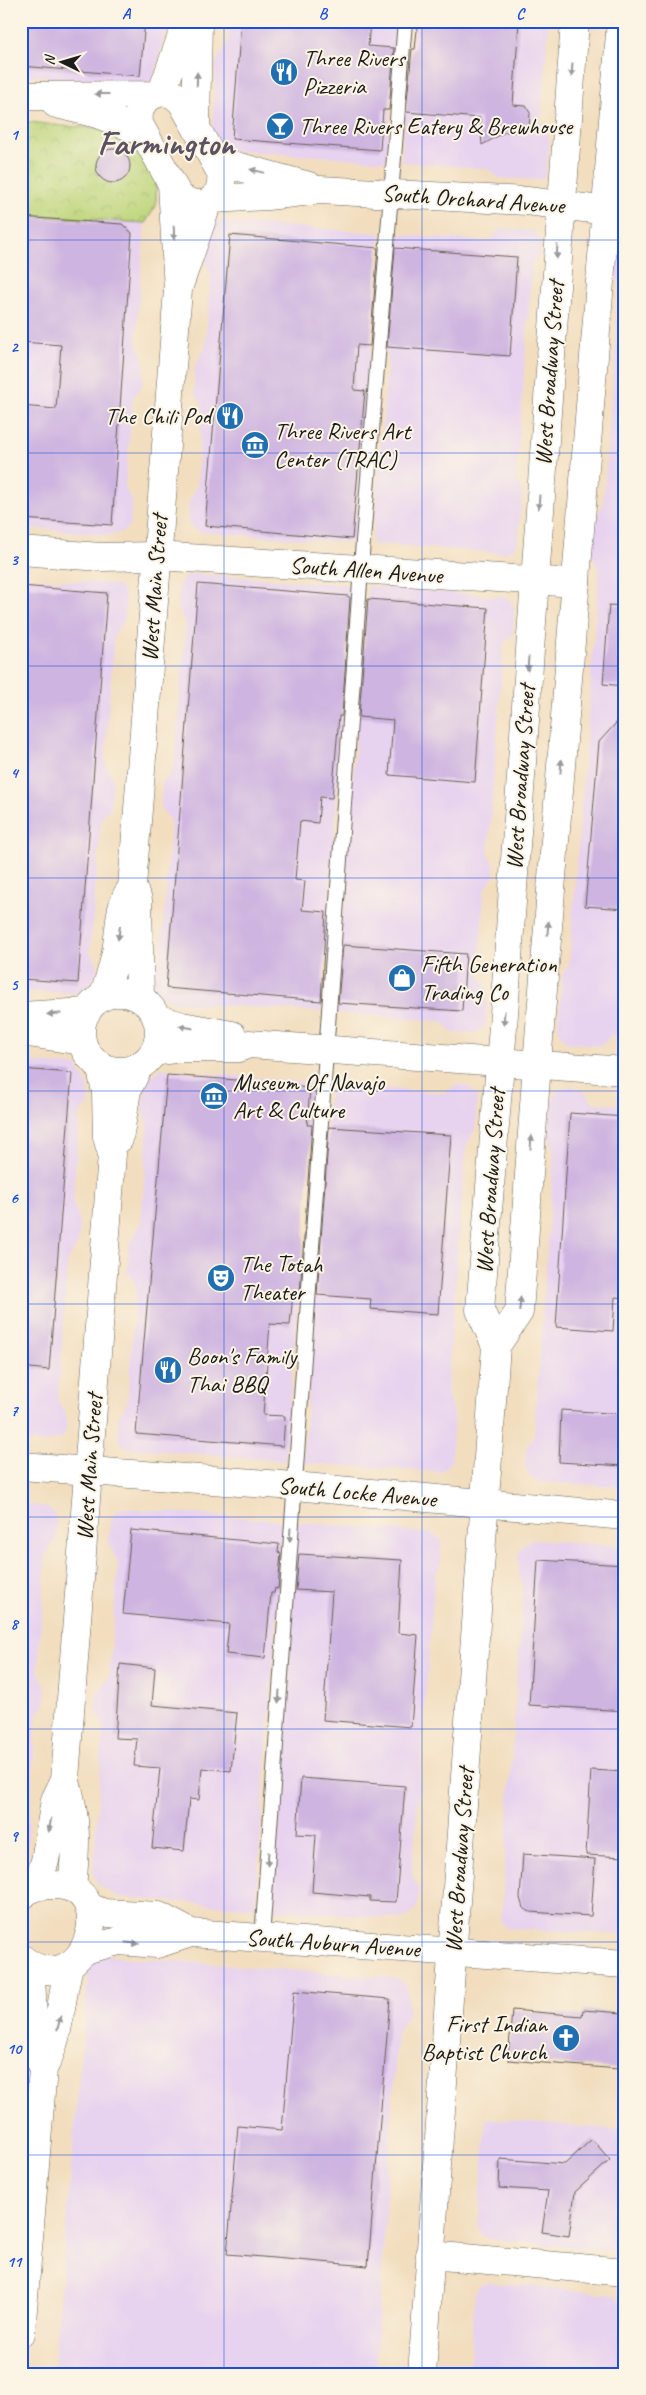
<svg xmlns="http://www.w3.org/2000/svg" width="646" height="2395" font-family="Caveat,sans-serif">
<defs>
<pattern id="park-crowns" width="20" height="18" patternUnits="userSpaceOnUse" patternTransform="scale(1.25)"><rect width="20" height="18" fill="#bed67b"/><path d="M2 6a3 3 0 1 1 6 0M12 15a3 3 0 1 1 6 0" fill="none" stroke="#a3b76a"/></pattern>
</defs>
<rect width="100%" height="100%" fill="#fcf5e5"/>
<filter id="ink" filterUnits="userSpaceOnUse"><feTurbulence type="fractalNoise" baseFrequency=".02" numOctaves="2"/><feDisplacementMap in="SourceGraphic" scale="10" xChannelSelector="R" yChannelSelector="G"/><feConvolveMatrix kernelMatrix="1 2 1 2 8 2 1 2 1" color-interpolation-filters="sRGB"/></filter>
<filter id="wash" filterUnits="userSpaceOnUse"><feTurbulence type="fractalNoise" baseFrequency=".0096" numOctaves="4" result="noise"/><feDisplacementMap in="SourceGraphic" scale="20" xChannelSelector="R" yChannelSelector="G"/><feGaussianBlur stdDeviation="1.12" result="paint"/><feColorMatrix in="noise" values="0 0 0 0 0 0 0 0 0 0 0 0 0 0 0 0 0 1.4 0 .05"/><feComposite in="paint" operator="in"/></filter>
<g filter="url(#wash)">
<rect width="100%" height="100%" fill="#f2debf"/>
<path fill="#e7d2ef" d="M21,21H169L153,78L146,83L133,86L21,74Z
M230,21H397L386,161L229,150L221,147L212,133L216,62L228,43Z
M413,21H549L541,123L550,140L546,173L543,178L538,180L499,178L488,169L401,162Z
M21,215L145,223L136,340L144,360L143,384L133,398L125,487L132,501L130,526L120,533L107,535L21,527Z
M213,221L380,233L356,543L201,532L193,529L188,523L189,502L197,487L202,405L194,391L195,366L205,348L211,276L203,254Z
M504,228L531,231L538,235L541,242L540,254L533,261L532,267L516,478L522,491L518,542L513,549L504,553L372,544L388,359L385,347L394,234L483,241L491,240L498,231Z
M625,239V1035H612L601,1046L565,1042L558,1028L562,976L569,966L599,571L592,554L595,521L603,504L620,284L614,272L616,247Z
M194,574L352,585L322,1012L174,1002L159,994L154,985L156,965L161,954L171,823L161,807L162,783L172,771L175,761L186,625L178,607L179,585L184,577Z
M21,577L112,584L121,588L126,600L124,620L114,635L105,762L113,779L110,808L103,816L101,822L90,951L98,965L96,976L90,983L81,991L73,993L21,991Z
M368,586L503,597L509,600L514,608L513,634L504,643L488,855L494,863V875L484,891L479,974L487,990L486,1021L485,1026L476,1033H455L451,1032L443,1022L439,1021L334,1013Z
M21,1062L76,1066L89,1088L88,1104L80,1113L79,1121L73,1202L80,1222L78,1244L68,1260L58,1398V1402L66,1413V1432L60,1439L43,1443L21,1441Z
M161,1069L315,1083L285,1461L129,1448L121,1444L118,1439V1418L126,1405L128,1397L136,1285L127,1272L129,1246L141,1223L148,1125L142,1109L143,1101L148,1080Z
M330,1084L443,1093L458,1085L469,1087L477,1097L475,1129L466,1146L447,1395L454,1415L451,1460L449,1465L441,1472L303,1463Z
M571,1086L583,1090L594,1103L625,1105V1487L539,1482L530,1477L525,1465L526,1449L534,1436L554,1153L548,1132L552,1101L559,1089Z
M21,1503L47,1507L54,1513L57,1523L56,1539L46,1554L38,1670L46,1687L45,1704L37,1715L27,1849L24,1869L21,1873Z
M122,1508L284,1521L255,1908L118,1897L98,1885L93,1874L103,1730L102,1722L96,1710L97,1695L108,1678L110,1669L118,1563L108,1542L110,1524L114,1514Z
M297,1522L431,1533L441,1540V1565L435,1574L412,1875L419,1890L417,1908L411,1915L401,1919L269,1909Z
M531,1540L625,1546V1935L508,1928L501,1923L523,1585L518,1573L519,1552L524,1544Z
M108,1956L394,1978L401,1980L408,1988V2014L397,2034L375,2374H53L89,1965L97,1959Z
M486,2118L625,2130V2167L618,2252L489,2239L481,2235L478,2229Z
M488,2282L610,2294L615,2296L621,2304L619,2374H469L475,2290L482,2283Z"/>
<path fill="url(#park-crowns)" stroke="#6d794c" d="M21,121L62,126L99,128L141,146L156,174V206L145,223L21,215Z"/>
<g id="blocks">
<path fill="#ceb4e0" d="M21,21H145L140,76L21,66Z
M241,21H370L368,46L394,48L389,110H383L380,150L232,139Z
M418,21H519L513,105L526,106L530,113L529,128L520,132H505L482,145L480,118L406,112L412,49H415Z
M96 166a17 17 0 1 1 34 0a17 17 0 1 1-34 0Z
M21,217L122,224L132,233L112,525L21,519V406L56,409L61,345L21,342Z
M230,235L378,248L370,346L357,345L354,390L365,391L352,539L205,526Z
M395,248L517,257L510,356L387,347Z
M198,584L348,596L350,598L342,716H339L332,798L320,797L318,823L300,821L295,880L305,881L302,910L326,912L321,1001L166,988Z
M21,586L107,593L78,983L21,979Z
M368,599L488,608L475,782L389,775L393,720L359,717Z
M609,605L625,606V686L603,684Z
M625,713V909L585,906L599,742Z
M343,945L466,954L462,1011L338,1003Z
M21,1069L72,1073L49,1370L21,1367Z
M167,1075L264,1082V1084L310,1088L307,1125H312L300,1294H293L290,1325L270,1324L263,1415L285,1416L283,1446L136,1434Z
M570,1113L625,1117V1298L615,1297L613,1331L556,1327Z
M329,1127L451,1135L438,1314L370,1309L371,1299L317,1295Z
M561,1410L625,1414V1466L559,1462Z
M131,1530L279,1544L278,1552L281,1553L278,1589L275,1588L274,1593H271L265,1658L226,1654L229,1624L123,1614Z
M299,1554L402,1560L398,1633L418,1635L411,1727L323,1720L332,1592L296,1590Z
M538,1560L625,1565V1711L529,1705Z
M120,1664L155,1668L152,1705L237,1713L231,1771L202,1768L199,1800L189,1799L184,1851L152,1848L160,1768L134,1766L137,1739L115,1738Z
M591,1770L625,1772V1857L586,1855Z
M301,1778L405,1786L396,1902L370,1901V1897L312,1892L316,1835L297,1834Z
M523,1854L595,1859L591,1916L530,1912L523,1908L520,1898Z
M294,1991L390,1999L368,2266L227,2254L238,2126L282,2130Z
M512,2010L582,2016L583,2010L624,2013L619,2069L508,2060Z
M592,2139L610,2160L575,2192L569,2236L542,2232L548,2191L499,2188L500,2159L565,2164Z"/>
</g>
</g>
<g filter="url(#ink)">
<use href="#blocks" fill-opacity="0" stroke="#676055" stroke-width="1"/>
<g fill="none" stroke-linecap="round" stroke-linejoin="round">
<defs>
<path id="lane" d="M262,1938L363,541L405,21"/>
<path id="street" d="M21,551L101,557L157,556L576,583
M21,1466L294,1486L625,1516
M430,2255L625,2272"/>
<path id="secondary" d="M162,92L173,94L182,102L221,173C224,201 200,214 178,195L139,124C137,105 144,97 162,92Z
M162,92L187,21
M21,96L151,95
M56,104L97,114L143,132
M196,126L198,21
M214,160L309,186
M213,199L267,196L320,190L527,201L625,213
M180,283L208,202
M81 1032a39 39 0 1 1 78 0a39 39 0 1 1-78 0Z
M103,997C109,980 115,963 117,945C120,928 119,906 129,892
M140,998L138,900L132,887L178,290L172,184
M21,1016L87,1012
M156,1018L182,1026L232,1035
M21,1032L82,1041
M154,1052L183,1048H238L249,1044L625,1071
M119,1139L127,1090L139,1066
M65,1779C78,1817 76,1849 72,1888
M36,1887L45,1861L55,1800L65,1779L112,1154L107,1137L106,1092L100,1065
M89,1907L104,1913L159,1916L191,1933L625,1964
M84,1950L119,1941L157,1944L191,1933
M21,1958C85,2009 123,1885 55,1885C44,1885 30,1886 23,1895
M29,1964C35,1999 29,2035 43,2069
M21,2333L43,2069C61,2036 60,2001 69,1966"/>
<path id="primary" d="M496,1346L519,1312L537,1064L621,21
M422,2374L496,1346L480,1310L504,1014L575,21"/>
</defs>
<use href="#lane" stroke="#676055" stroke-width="16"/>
<use href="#street" stroke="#676055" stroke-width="29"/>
<use href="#secondary" stroke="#676055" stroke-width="29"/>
<use href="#primary" stroke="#676055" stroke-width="29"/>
<use href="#lane" stroke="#fff" stroke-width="14"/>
<use href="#street" stroke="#fff" stroke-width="28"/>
<use href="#secondary" stroke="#fff" stroke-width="28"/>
<use href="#primary" stroke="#fff" stroke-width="28"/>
</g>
<defs><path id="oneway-solid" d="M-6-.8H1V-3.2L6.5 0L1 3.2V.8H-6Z" transform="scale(1.25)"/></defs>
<g fill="#999">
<use href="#oneway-solid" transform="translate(572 70) rotate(94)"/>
<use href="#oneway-solid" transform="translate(197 79) rotate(-89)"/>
<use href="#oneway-solid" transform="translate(102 94) rotate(-180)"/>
<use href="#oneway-solid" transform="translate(257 171) rotate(-166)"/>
<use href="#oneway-solid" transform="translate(174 233) rotate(88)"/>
<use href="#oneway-solid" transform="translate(557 252) rotate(94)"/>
<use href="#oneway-solid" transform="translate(539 502) rotate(94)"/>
<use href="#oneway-solid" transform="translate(528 664) rotate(94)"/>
<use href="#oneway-solid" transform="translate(561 766) rotate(-85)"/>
<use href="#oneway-solid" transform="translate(548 928) rotate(-85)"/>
<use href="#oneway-solid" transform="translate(119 933) rotate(98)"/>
<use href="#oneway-solid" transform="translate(54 1014) rotate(177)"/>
<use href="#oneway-solid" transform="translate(504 1018) rotate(95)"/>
<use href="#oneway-solid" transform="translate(186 1027) rotate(-168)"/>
<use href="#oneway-solid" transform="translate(531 1142) rotate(-86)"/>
<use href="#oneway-solid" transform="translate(520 1304) rotate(-84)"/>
<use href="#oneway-solid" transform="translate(290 1535) rotate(94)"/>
<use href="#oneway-solid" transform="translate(279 1697) rotate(94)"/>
<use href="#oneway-solid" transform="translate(50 1825) rotate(100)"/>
<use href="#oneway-solid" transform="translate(268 1859) rotate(94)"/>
<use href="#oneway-solid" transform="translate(132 1943) rotate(6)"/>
<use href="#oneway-solid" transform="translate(59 2023) rotate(-76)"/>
</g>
</g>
<path fill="none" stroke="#1d4ed8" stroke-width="1" stroke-opacity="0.55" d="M224,21V2374M422,21V2374M21,240H625M21,453H625M21,666H625M21,878H625M21,1091H625M21,1304H625M21,1517H625M21,1729H625M21,1942H625M21,2155H625"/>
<defs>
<symbol id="restaurant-disc" viewBox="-11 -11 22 22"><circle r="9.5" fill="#1f6fb2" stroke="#fcf5e5"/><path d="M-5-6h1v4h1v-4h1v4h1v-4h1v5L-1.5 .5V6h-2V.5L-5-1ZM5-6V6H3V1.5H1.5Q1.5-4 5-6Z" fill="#fff"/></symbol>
<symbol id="bar-disc" viewBox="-11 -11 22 22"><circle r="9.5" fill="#1f6fb2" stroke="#fcf5e5"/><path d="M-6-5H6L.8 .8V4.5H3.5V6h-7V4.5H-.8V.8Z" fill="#fff"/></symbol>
<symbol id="museum-disc" viewBox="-11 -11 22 22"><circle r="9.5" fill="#1f6fb2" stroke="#fcf5e5"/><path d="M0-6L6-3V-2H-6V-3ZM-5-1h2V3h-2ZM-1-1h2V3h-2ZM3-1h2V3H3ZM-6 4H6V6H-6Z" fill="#fff"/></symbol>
<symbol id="shop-disc" viewBox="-11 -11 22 22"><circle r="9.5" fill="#1f6fb2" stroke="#fcf5e5"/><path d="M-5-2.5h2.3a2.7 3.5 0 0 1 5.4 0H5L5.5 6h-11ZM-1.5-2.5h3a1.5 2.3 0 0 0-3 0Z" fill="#fff"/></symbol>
<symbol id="theatre-disc" viewBox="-11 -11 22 22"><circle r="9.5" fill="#1f6fb2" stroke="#fcf5e5"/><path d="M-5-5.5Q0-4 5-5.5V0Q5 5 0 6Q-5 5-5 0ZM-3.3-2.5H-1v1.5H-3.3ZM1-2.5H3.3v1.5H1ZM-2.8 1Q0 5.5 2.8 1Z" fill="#fff"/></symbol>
<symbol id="church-disc" viewBox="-11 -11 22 22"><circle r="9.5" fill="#1f6fb2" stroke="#fcf5e5"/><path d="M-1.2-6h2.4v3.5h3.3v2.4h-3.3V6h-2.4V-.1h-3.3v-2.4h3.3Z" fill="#fff"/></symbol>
</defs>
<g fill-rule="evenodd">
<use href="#restaurant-disc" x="268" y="56" width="32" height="32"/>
<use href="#bar-disc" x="264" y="110" width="32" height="32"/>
<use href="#restaurant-disc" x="214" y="400" width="32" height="32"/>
<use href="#museum-disc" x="239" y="429" width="32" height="32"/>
<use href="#shop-disc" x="386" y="962" width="32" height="32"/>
<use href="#museum-disc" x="198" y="1080" width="32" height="32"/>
<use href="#theatre-disc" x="205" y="1262" width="32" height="32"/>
<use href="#restaurant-disc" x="152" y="1354" width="32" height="32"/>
<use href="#church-disc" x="550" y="2022" width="32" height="32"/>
</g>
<g text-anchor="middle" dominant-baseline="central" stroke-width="4" stroke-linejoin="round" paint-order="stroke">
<g font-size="24" fill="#1c1c1c" stroke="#fcf5e5" text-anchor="start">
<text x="303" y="58">Three Rivers<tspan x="303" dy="28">Pizzeria</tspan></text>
<text x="299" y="126">Three Rivers Eatery &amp; Brewhouse</text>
<text x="211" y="416" text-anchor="end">The Chili Pod</text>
<text x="274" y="431">Three Rivers Art<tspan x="274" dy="28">Center (TRAC)</tspan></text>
<text x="421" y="964">Fifth Generation<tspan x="421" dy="28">Trading Co</tspan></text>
<text x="233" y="1082">Museum Of Navajo<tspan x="233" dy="28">Art &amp; Culture</tspan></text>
<text x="240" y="1264">The Totah<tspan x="240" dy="28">Theater</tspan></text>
<text x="187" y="1356">Boon's Family<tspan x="187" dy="28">Thai BBQ</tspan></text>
<text x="547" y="2024" text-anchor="end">First Indian<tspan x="547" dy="28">Baptist Church</tspan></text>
</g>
<g font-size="24" fill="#1c1c1c" stroke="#fcf5e5">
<text transform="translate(473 199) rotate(4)">South Orchard Avenue</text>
<text transform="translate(549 373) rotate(-86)">West Broadway Street</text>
<text transform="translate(366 570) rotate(4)">South Allen Avenue</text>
<text transform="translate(154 588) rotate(-86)">West Main Street</text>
<text transform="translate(520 777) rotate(-86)">West Broadway Street</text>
<text transform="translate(490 1181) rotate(-86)">West Broadway Street</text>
<text transform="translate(89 1467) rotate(-86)">West Main Street</text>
<text transform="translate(357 1492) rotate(5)">South Locke Avenue</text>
<text transform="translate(459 1860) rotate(-86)">West Broadway Street</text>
<text transform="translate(333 1943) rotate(4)">South Auburn Avenue</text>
</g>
<g font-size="34" font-weight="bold" fill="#5a5161" stroke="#fcf5e5">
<text x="166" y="142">Farmington</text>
</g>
</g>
<rect width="646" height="2395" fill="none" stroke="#fcf5e5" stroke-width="55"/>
<g transform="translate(62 62) rotate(275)" stroke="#fcf5e5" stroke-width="4" paint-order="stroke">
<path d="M0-4L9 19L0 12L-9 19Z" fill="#1c1c1c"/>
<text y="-8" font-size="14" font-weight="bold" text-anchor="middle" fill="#1c1c1c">N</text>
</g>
<rect x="28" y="28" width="590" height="2340" fill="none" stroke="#1d4ed8" stroke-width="2"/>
<g font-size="16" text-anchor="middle" font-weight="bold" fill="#1d4ed8">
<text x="126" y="19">A</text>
<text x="323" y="19">B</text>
<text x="520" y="19">C</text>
<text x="14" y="140">1</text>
<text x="14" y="352">2</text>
<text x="14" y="565">3</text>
<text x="14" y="778">4</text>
<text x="14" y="990">5</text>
<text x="14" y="1203">6</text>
<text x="14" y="1416">7</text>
<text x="14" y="1629">8</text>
<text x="14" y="1841">9</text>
<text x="14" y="2054">10</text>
<text x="14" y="2267">11</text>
</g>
</svg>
